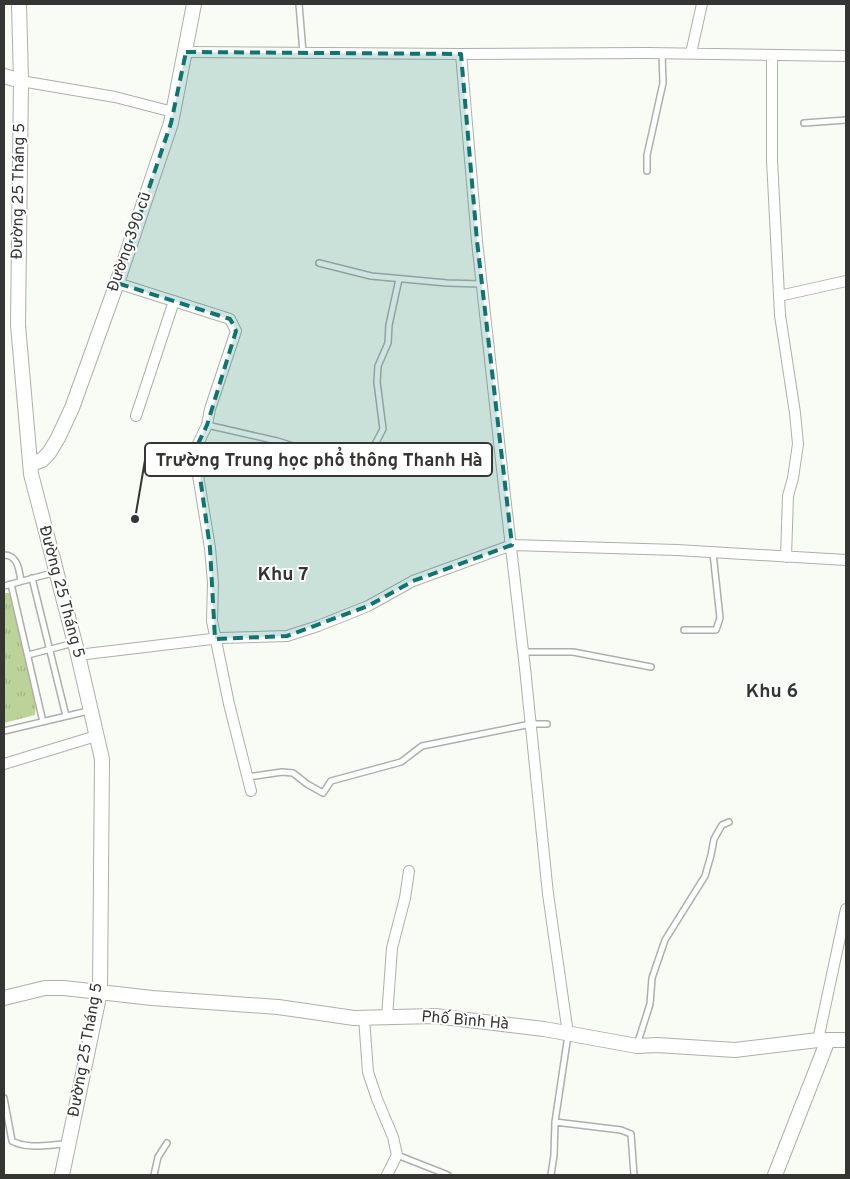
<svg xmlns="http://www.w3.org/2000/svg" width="850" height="1179" font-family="Overpass,sans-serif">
<defs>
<pattern id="grass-tufts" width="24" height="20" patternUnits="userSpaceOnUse" patternTransform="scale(1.25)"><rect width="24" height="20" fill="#bcd299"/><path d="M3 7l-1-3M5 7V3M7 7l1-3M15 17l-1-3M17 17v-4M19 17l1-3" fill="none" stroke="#a2b584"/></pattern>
</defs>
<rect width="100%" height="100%" fill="#f9fcf5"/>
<path fill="url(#grass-tufts)" d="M4,593H9L11,596L36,705L35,715L4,723Z"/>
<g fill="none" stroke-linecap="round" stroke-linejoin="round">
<defs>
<path id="lane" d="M299,4L303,53
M804,123L846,120
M647,171V155L663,83L662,53
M319,263L371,276L447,283L481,284
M207,425L277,441L293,446L305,456L336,464L349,465L358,463L363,459L372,450L383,429L377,382L378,366L388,343L389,325L399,279
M4,555C18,555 19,570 21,581
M32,578L66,716
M11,584L43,722
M4,586L56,572
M684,630H716L720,618L713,553
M524,652H573L651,667
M28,655L74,643
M4,731L88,711
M248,777L282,772L293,773L307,784L323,793L331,781L401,762L422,746L531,724H547
M568,1035L555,1122L621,1130L631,1134L634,1175
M637,1045L650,1004L652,978L665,940L705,876L711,855L714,839L722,825L729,822
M4,1098L12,1141C28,1150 51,1144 68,1144
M397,1155L448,1175
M154,1175L158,1157L167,1143
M551,1175L554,1155L555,1122"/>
<path id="street" d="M186,52L461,54L647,53L846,56
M691,53L702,4
M461,54L477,241L504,487L525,668L548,894L568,1034
M772,55V160L780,315L795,413L798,444L793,478L788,496L786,557
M21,81L115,97L173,112
M117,283L230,319L236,331L210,409L207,425L196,448V463L210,548L213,583L212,621L229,704L251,791
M779,296L846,281
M136,416L174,301
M78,655L220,638L287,636L318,626L368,606L413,581L512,545L677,550L846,560
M4,764L96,736
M387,1017L392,948L405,898L409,871
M364,1018L368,1072L377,1099L393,1137L397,1155L387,1175
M818,1040L846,909"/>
<path id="secondary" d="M19,4L21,81L18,325L31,474L78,655L102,759L100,992L62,1175
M4,76L21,81
M32,464L42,460L49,453L58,438L72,408L117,283L171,123L194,4
M4,998L45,988H64L152,998L278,1007L354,1018L435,1016L544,1029L637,1046L657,1045L735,1050L818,1040H846
M775,1175L828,1040"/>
</defs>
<use href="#lane" stroke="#adb0aa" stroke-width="8"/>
<use href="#street" stroke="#adb0aa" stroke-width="12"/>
<use href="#secondary" stroke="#adb0aa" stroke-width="16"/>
<use href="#lane" stroke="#fff" stroke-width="5"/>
<use href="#street" stroke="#fff" stroke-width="10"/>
<use href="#secondary" stroke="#fff" stroke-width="14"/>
</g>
<path fill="#0f766e" fill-opacity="0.2" stroke="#0f766e" stroke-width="4" stroke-dasharray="10 6" stroke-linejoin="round" d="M186,52L461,54L477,241L512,545L413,581L368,606L287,636L215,639L210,548L196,448L207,425L236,331L233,324L230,319L117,283L171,123Z"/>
<g text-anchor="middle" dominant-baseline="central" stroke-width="4" stroke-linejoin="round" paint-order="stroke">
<g font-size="16" fill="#353633" stroke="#fff">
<text transform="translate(19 191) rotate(-89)">Đường 25 Tháng 5</text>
<text transform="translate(130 242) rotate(-71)">Đường 390 cũ</text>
<text transform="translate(61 592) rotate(75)">Đường 25 Tháng 5</text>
<text transform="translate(465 1021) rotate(5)">Phố Bình Hà</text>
<text transform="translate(86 1050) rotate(-80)">Đường 25 Tháng 5</text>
</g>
<g font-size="19" font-weight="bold" fill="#353633" stroke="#fff">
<text x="283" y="575">Khu 7</text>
<text x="772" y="692">Khu 6</text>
</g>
</g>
<path fill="none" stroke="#353633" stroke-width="2" d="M135 519L145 460"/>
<circle fill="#353633" stroke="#fff" stroke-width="2" cx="135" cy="519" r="5"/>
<rect fill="#fff" stroke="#353633" stroke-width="2" x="145" y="443" width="347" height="33" rx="5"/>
<g font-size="18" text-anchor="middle" font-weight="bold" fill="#353633">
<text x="319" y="466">Trường Trung học phổ thông Thanh Hà</text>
</g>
<rect width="850" height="1179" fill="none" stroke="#353633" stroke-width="10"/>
</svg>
